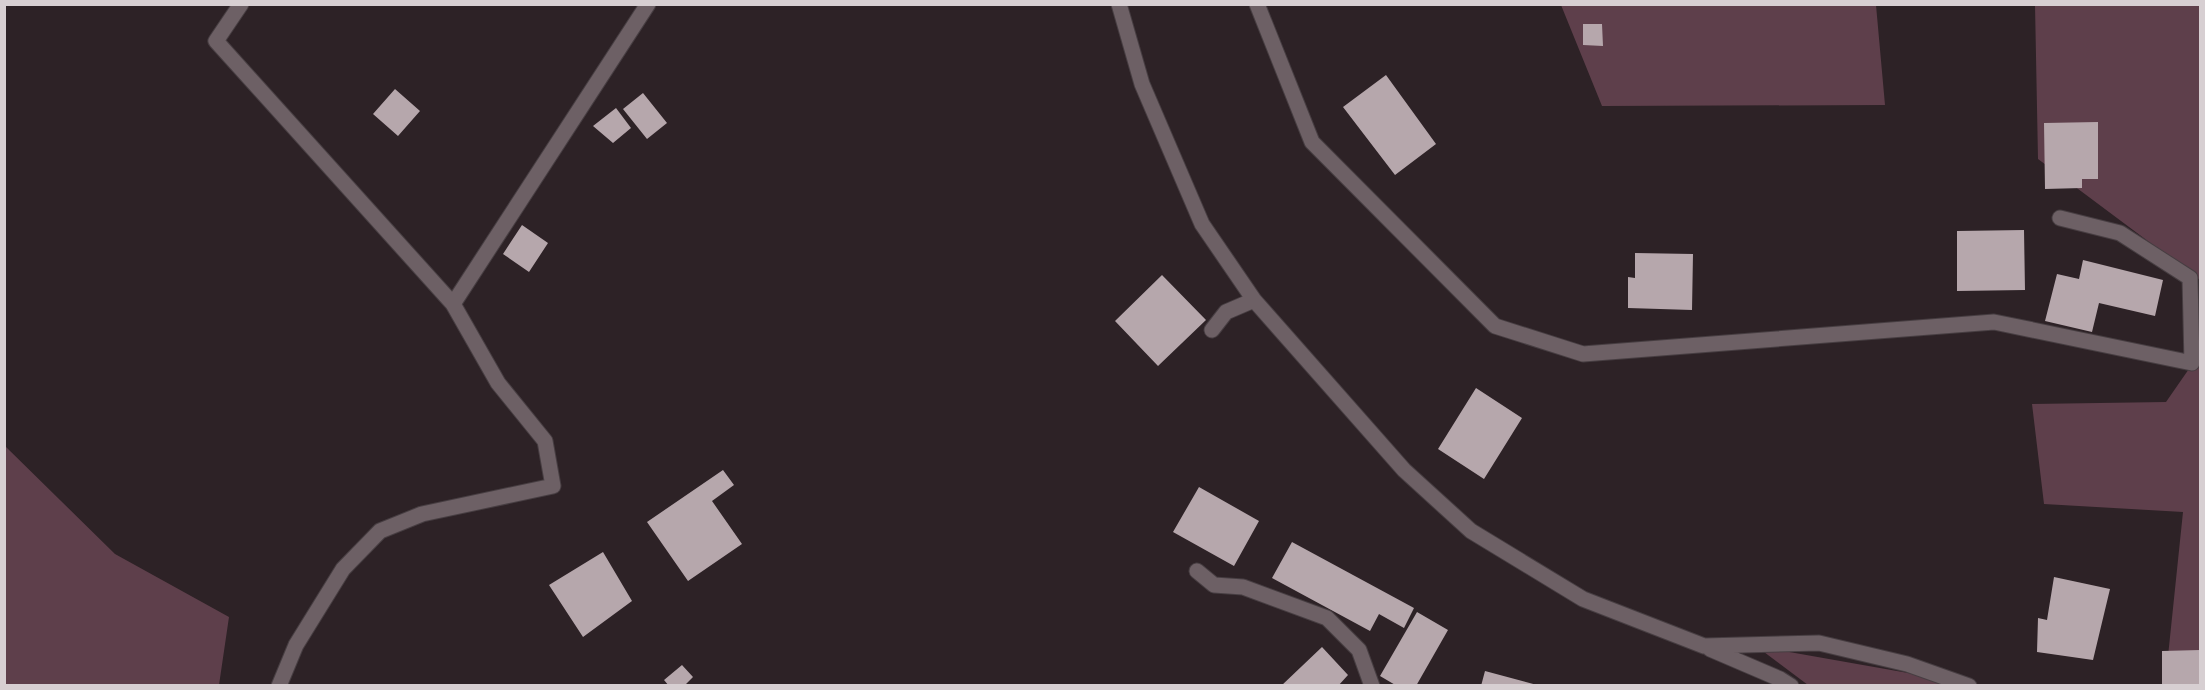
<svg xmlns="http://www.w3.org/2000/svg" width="2205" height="690" font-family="'Archivo Narrow',sans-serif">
<rect width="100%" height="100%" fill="#2d2226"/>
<path fill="#5e3f4b" d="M1561,5H1876L1885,105L1602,106Z
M2035,5H2200V280L2038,159Z
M2200,353V685H2165L2183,512L2044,504L2032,404L2166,402Z
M5,446L115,554L229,617L219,685H5Z
M1756,646L1976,685H1808Z"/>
<path fill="#b6a7ac" d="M1583,24H1602L1603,46L1583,45Z
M1386,75L1436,144L1395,175L1343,107Z
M395,89L420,111L398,136L373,114Z
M643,93L667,123L647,139L623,109Z
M616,108L631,128L613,143L593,126Z
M2098,122V179H2082V188L2045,189L2044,123Z
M522,225L548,243L529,272L503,254Z
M2024,230L2025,290L1957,291V231Z
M1635,253L1693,254L1692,310L1628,308V277L1635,278Z
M2083,260L2163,280L2155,316L2099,303L2092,332L2045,321L2057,274L2079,279Z
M1162,275L1206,320L1158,366L1115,321Z
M1476,388L1522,418L1484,479L1438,449Z
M723,470L734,485L712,501L742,544L688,581L647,522Z
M1199,487L1259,521L1234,566L1173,532Z
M1292,542L1414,608L1404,628L1379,614L1370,631L1272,578Z
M603,552L632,601L583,637L549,585Z
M2054,577L2110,589L2093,660L2037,652L2038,618L2047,620Z
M1417,612L1448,630L1416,686H1397L1380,676Z
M1322,647L1348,675L1338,686H1281Z
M2200,650V686H2162V651Z
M682,665L693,677L684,686H669L664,680Z
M1485,671L1537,685L1536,686H1481Z"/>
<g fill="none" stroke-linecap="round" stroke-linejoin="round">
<defs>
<path id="minor" d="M241,4L216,41L453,304L648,4
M1119,4L1142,84L1202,224L1254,300L1404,470L1471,531L1583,599L1704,646L1819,643L1907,664L1969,686
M1257,4L1312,142L1495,326L1583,354L1994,322L2192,363L2190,278L2120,233L2060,218
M1212,330L1226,312L1254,300
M1197,571L1214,585L1243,587L1327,618L1359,650L1372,686
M1710,649L1780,679L1791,686
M279,686L296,645L343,569L380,531L422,514L553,486L545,441L498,383L453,304"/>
</defs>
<use href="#minor" stroke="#473e42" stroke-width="17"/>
<use href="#minor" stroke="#6d6065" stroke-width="15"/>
</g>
<rect width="2205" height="690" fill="none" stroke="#d7cfd2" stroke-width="12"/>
</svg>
